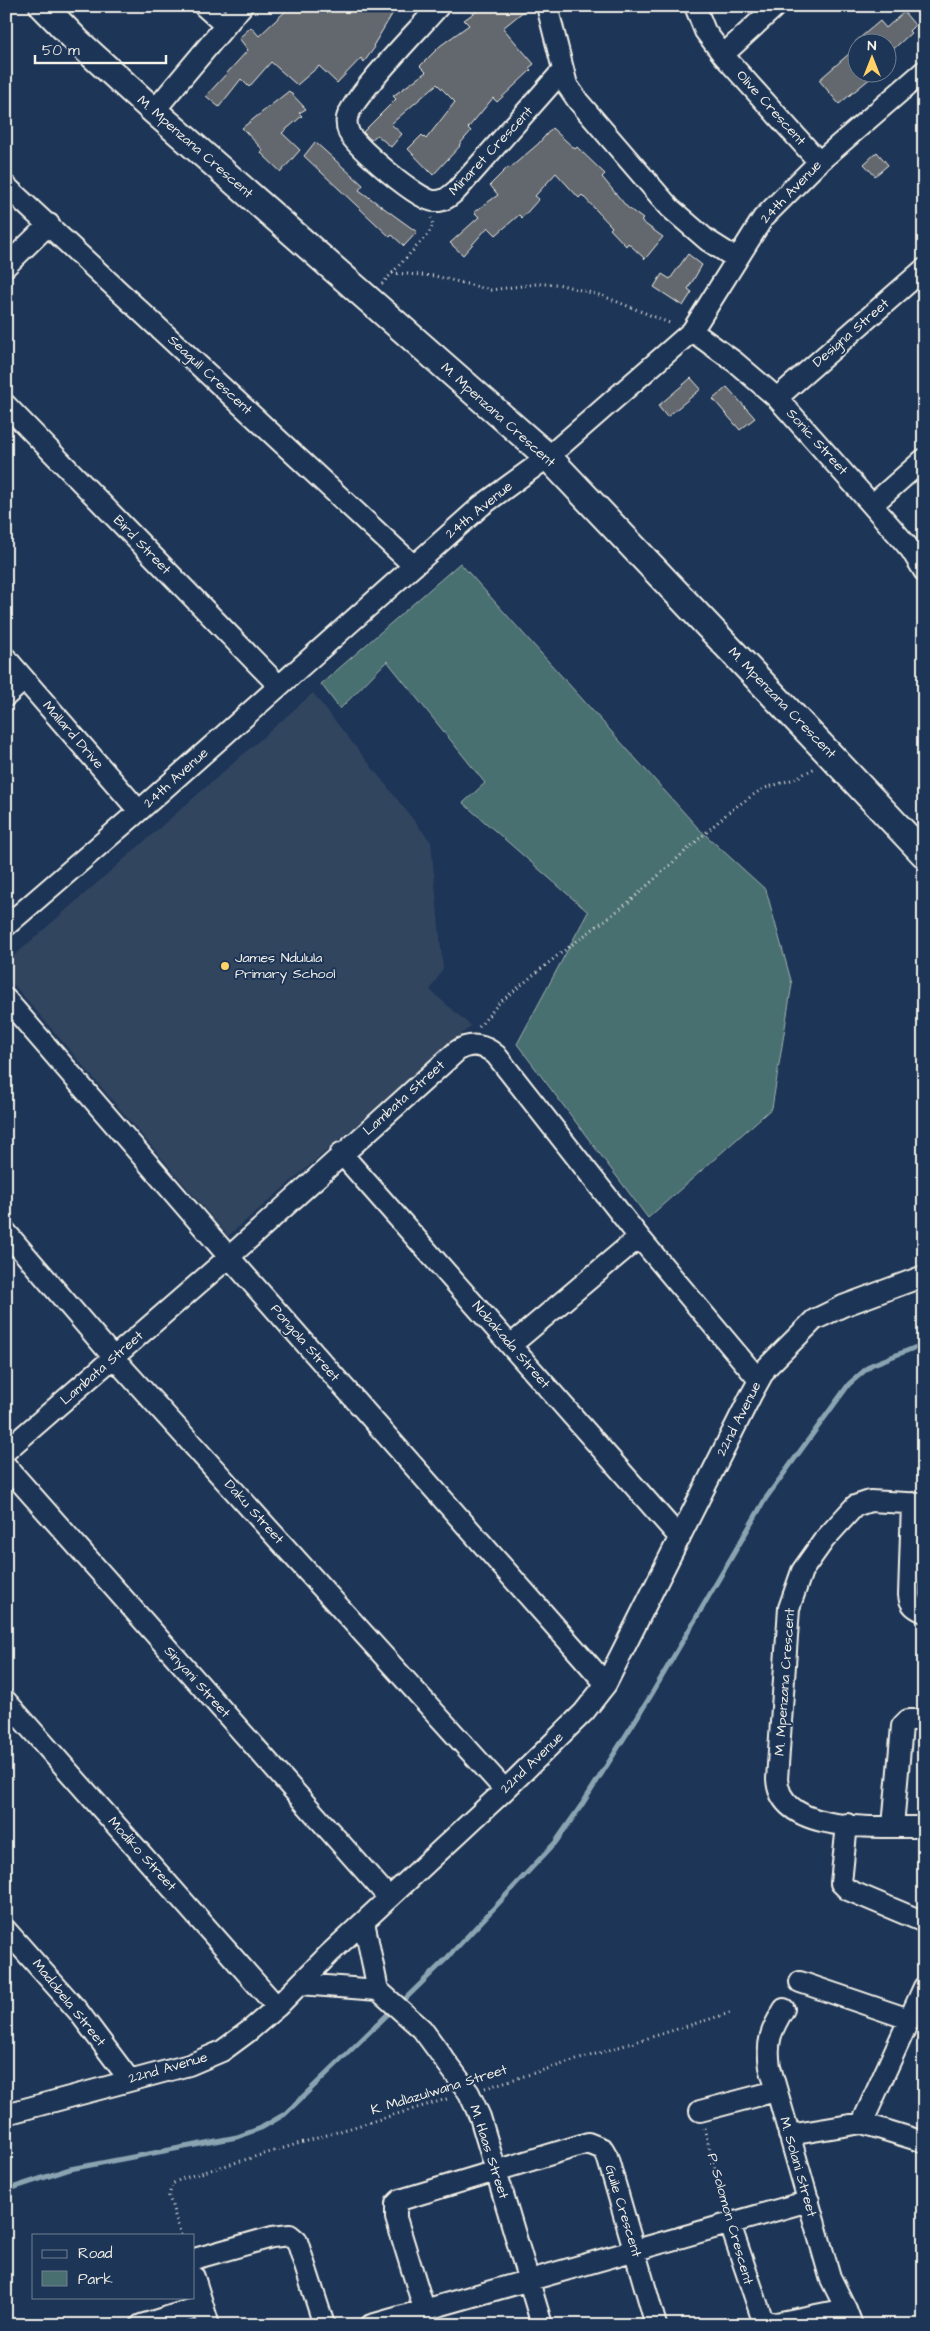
<svg xmlns="http://www.w3.org/2000/svg" width="930" height="2331" font-family="'Architects Daughter',sans-serif">
<rect width="100%" height="100%" fill="#1d3557"/>
<filter id="ink" filterUnits="userSpaceOnUse"><feTurbulence type="fractalNoise" baseFrequency=".02" numOctaves="2"/><feDisplacementMap in="SourceGraphic" scale="10" xChannelSelector="R" yChannelSelector="G"/><feConvolveMatrix kernelMatrix="1 2 1 2 8 2 1 2 1" color-interpolation-filters="sRGB"/></filter>
<g filter="url(#ink)">
<path fill="#32445e" d="M313,693L431,842L443,969L430,990L471,1026L228,1236L9,979L7,962Z"/>
<path fill="#4a6f71" stroke="#9fb0ac" d="M460,563L698,828L766,890L792,984L772,1108L648,1218L517,1044L588,912L463,803L485,783L387,661L340,709L321,684Z"/>
<g fill="none" stroke-linecap="round" stroke-linejoin="round">
<path stroke="#8ba4b1" stroke-width="5" d="M403,2001L447,1958L555,1843L583,1803L650,1697L766,1498L849,1384L871,1365L924,1344
M6,2190L70,2169L237,2137L261,2128L285,2114L388,2014"/>
</g>
<path fill="#63676e" stroke="#f4f1e8" d="M291,6H397L373,46L375,47L364,62L361,58L337,83L319,66L297,85L271,62L249,87L241,79L219,107L206,96L248,50L239,38L251,27L259,36Z
M484,6H530L503,28L534,64L529,68L531,70L497,102L493,98L468,128L471,131L459,145L460,146L433,175L408,149L422,135L426,139L455,102L437,84L391,124L402,134L391,147L377,135L371,140L363,132L396,99L393,96L426,72L420,66L440,46L469,25L464,20Z
M904,12L915,25L909,31L911,33L888,54V42H855L880,21L886,28Z
M858,46V72H878L839,104L819,80Z
M289,91L306,109L299,113L302,116L282,133L300,150L281,172L261,153L263,150L242,128Z
M552,128L575,149L577,147L605,174L602,177L627,207L643,219L641,221L663,237L645,259L628,243L626,246L610,229L612,227L582,195L579,198L556,173L535,196L539,199L522,218L519,215L496,235L488,227L463,255L450,243L479,217L474,212L498,195L490,185L508,167L510,168L538,144Z
M315,142L363,185L359,190L417,232L404,246L392,235L390,237L304,156Z
M877,152L888,165L875,176L864,164Z
M688,254L702,265L688,289L692,292L683,306L654,287L662,274L670,279Z
M691,378L701,389L667,417L658,406Z
M727,387L755,418L740,430L713,399Z"/>
<g fill="none" stroke-linecap="round" stroke-linejoin="round">
<defs>
<path id="minor" d="M204,6L225,25
M439,6C421,27 352,97 347,118C346,123 347,128 349,133C356,147 419,201 434,201C444,202 450,196 457,190L563,70
M547,6L567,85L578,101L670,208L707,240L737,259
M695,6L705,31L723,55L776,6
M723,55L819,162
M154,111L242,6
M6,186L414,566
M6,266L49,224
M692,331L735,362L777,398L872,505L911,550L924,571
M777,398L924,269
M6,405L278,685
M872,505L924,459
M6,658L139,811
M6,696L24,680
M6,926L139,811L481,506L548,457L692,331L763,218L819,162L924,71
M6,999L229,1257L606,1684
M341,1153L680,1538
M6,1232L114,1358L505,1790
M511,1345L639,1237
M6,1451L229,1257L457,1051C471,1042 485,1045 496,1055L639,1237L759,1380
M6,1466L389,1898
M912,1503L909,1595C910,1605 915,1608 924,1612
M924,1504L870,1501L855,1506L824,1540L802,1571L789,1608L777,1779C780,1836 884,1826 924,1827
M6,1701L277,2007
M847,1824L841,1883L848,1890L924,1922
M893,1826L902,1726L908,1720H924
M364,1922L378,1990L422,2029L469,2093L480,2117L542,2325
M6,1930L78,2011L129,2079
M800,1982L909,2019
M300,1984L378,1990
M784,2009C771,2030 766,2042 770,2067L830,2277L846,2309L852,2325
M700,2111L776,2091
M6,2114L189,2065L222,2051L249,2031L277,2007L329,1954L505,1790L584,1712L606,1684L751,1395L766,1368L814,1320L843,1306L924,1276
M862,2123L924,1987
M789,2135L862,2123L924,2142
M730,2224L763,2321L776,2323L846,2309
M194,2259L272,2237L290,2235L297,2241L324,2325
M194,2277L209,2325
M141,2325L203,2306
M371,2325L809,2201
M429,2325L396,2218V2204L400,2200L588,2143L603,2149L607,2156L656,2325"/>
<path id="major" d="M43,6L77,41L154,111L548,457L924,854"/>
</defs>
<use href="#minor" stroke="#f4f1e8" stroke-width="24"/>
<use href="#major" stroke="#f4f1e8" stroke-width="30"/>
<path stroke="#f4f1e8" stroke-width="3" stroke-dasharray="1 4" stroke-linecap="butt" d="M392,273L435,276L491,290L536,284H558L603,296L672,324
M382,284L428,234L433,225L431,218
M479,1027L499,1003L557,956L629,902L730,811L762,789L794,779L815,768
M485,2088L733,2012
M704,2128L725,2206
M181,2235L169,2196L172,2184L181,2179L450,2098"/>
<use href="#minor" stroke="#1d3557" stroke-width="20"/>
<use href="#major" stroke="#1d3557" stroke-width="26"/>
</g>
</g>
<circle fill="#ffd166" stroke="#1d3557" stroke-width="2" cx="225" cy="966" r="5"/>
<g text-anchor="middle" dominant-baseline="central" stroke-width="4" stroke-linejoin="round" paint-order="stroke">
<g font-size="14" fill="#f4f1e8" stroke="#1d3557">
<text transform="translate(771 108) rotate(48)">Olive Crescent</text>
<text transform="translate(195 147) rotate(41)">M. Mpenzana Crescent</text>
<text transform="translate(491 151) rotate(-47)">Minaret Crescent</text>
<text transform="translate(791 192) rotate(-46)">24th Avenue</text>
<text transform="translate(851 333) rotate(-41)">Designa Street</text>
<text transform="translate(210 375) rotate(43)">Seagull Crescent</text>
<text transform="translate(498 415) rotate(42)">M. Mpenzana Crescent</text>
<text transform="translate(817 442) rotate(48)">Sonic Street</text>
<text transform="translate(479 510) rotate(-39)">24th Avenue</text>
<text transform="translate(142 545) rotate(46)">Bird Street</text>
<text transform="translate(782 703) rotate(46)">M. Mpenzana Crescent</text>
<text transform="translate(73 735) rotate(49)">Mallard Drive</text>
<text transform="translate(176 778) rotate(-42)">24th Avenue</text>
<text transform="translate(404 1098) rotate(-42)">Lambata Street</text>
<text transform="translate(305 1343) rotate(49)">Pongola Street</text>
<text transform="translate(511 1345) rotate(49)">Nobakada Street</text>
<text transform="translate(102 1368) rotate(-41)">Lambata Street</text>
<text transform="translate(739 1419) rotate(-63)">22nd Avenue</text>
<text transform="translate(254 1512) rotate(48)">Daku Street</text>
<text transform="translate(197 1682) rotate(48)">Sinyani Street</text>
<text transform="translate(785 1682) rotate(-86)">M. Mpenzana Crescent</text>
<text transform="translate(532 1763) rotate(-44)">22nd Avenue</text>
<text transform="translate(142 1854) rotate(48)">Modiko Street</text>
<text transform="translate(69 2003) rotate(51)">Madobela Street</text>
<text transform="translate(168 2068) rotate(-16)">22nd Avenue</text>
<text transform="translate(439 2090) rotate(-17)">K. Mdlazulwana Street</text>
<text transform="translate(489 2152) rotate(72)">M. Haas Street</text>
<text transform="translate(798 2167) rotate(74)">M. Solani Street</text>
<text transform="translate(623 2211) rotate(73)">Guile Crescent</text>
<text transform="translate(730 2219) rotate(74)">P. Solomon Crescent</text>
</g>
<g font-size="14" fill="#f4f1e8" stroke="#1d3557" text-anchor="start">
<text x="235" y="958">James Ndulula<tspan x="235" dy="16">Primary School</tspan></text>
</g>
</g>
<rect width="930" height="2331" fill="none" stroke="#1d3557" stroke-width="25"/>
<rect x="12" y="12" width="905" height="2306" fill="none" stroke="#f4f1e8" stroke-width="2" filter="url(#ink)"/>
<rect x="32" y="2234" width="162" height="65" fill="#1d3557" stroke="#738091"/>
<rect x="42" y="2250" width="25" height="8" fill="#1d3557" stroke="#738091"/>
<text x="78" y="2258" font-size="15" fill="#f4f1e8">Road</text>
<rect x="42" y="2271" width="25" height="15" fill="#4a6f71" stroke="#738091"/>
<text x="78" y="2284" font-size="15" fill="#f4f1e8">Park</text>
<g transform="translate(872 58)"><circle r="24" fill="#1d3557" stroke="#738091"/>
<path d="M0-4L9 19L0 12L-9 19Z" fill="#ffd166"/>
<text y="-8" font-size="14" font-weight="bold" text-anchor="middle" fill="#f4f1e8">N</text>
</g>
<path d="M35 55v8h131v-8" fill="none" stroke="#f4f1e8" stroke-width="2.5"/>
<text x="42" y="55" font-size="15" fill="#f4f1e8" stroke="#1d3557" stroke-width="4" paint-order="stroke">50 m</text>
</svg>
